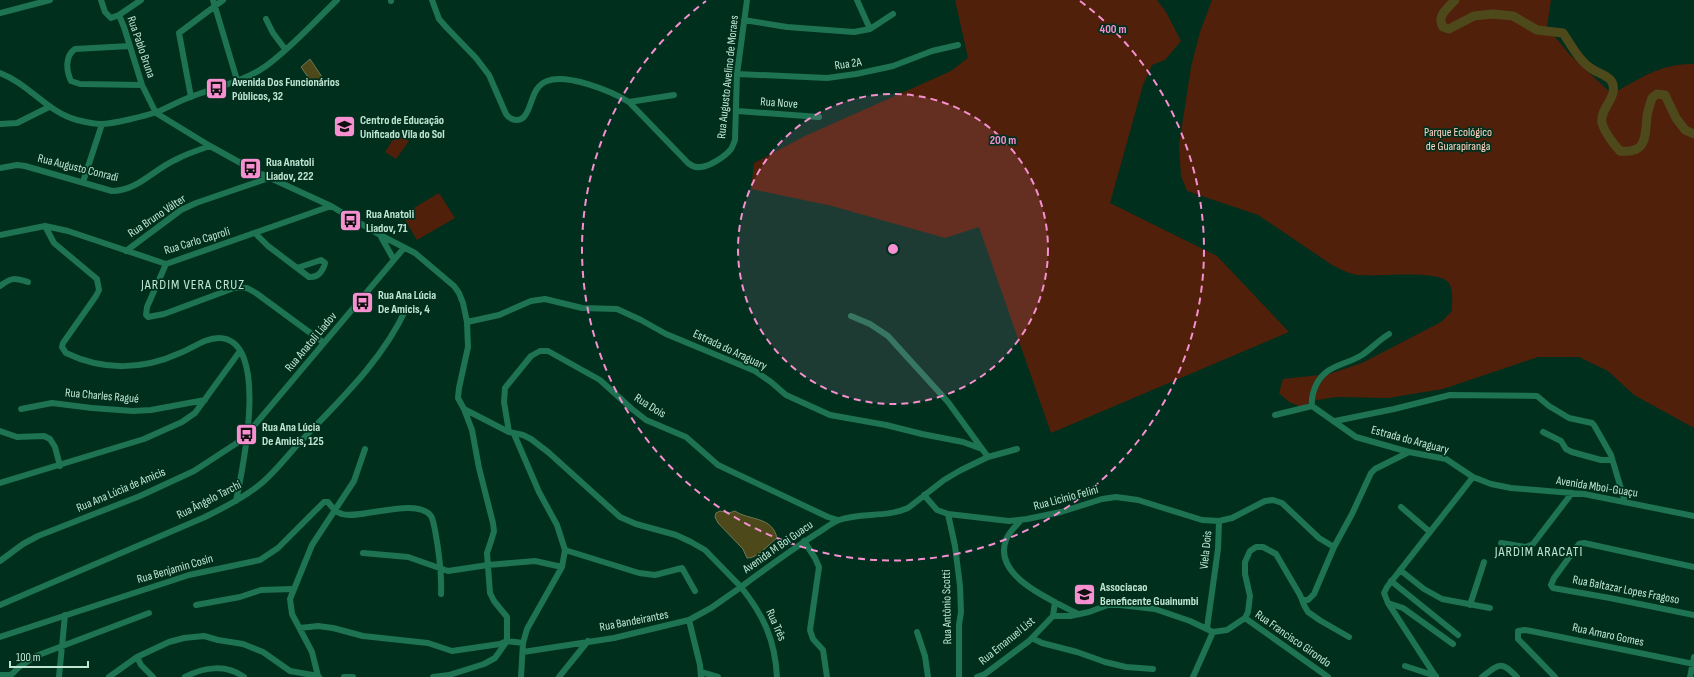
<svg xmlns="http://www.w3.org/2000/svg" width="1694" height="677" font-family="'Sofia Sans Condensed',sans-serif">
<rect width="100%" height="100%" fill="#002f1e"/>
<path fill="#50200a" d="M955,0H1157L1166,12L1181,41L1165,60L1152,65L1143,85L1110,203L1217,256L1289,332L1051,433L979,227L945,238L832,206L751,189L754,163L805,136L951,71L968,58Z
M1212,0H1551L1547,27L1570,55L1612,94C1639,79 1661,63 1694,64V428L1634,395L1608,371L1579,357H1538L1443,389L1388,398L1336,397L1312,401L1301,407L1289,402L1279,393L1283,379L1329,374L1362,363L1441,322L1452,311C1452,302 1454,287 1447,281C1432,270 1379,277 1358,275C1349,274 1340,269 1332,265L1258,215L1187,191L1181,176L1179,145L1191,67L1200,32Z
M397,133L409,141L396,159L385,152Z
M439,193L455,218L417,240L402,215Z"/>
<path fill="#4e491b" stroke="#707852" d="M310,59L322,77L313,84L301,67Z
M720,511L729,513L735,511C750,521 772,516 777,538C769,544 757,559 747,558L743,549L718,523L715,517L716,513Z"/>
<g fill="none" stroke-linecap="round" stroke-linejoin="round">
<path stroke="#4e491b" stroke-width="9" d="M1455,0C1448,8 1436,16 1443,27L1449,29L1474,16L1493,14L1513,16L1537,30L1563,33C1571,45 1580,62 1592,69C1599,74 1608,75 1612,82C1619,97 1599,109 1602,123C1604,131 1614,145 1620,151C1647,154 1645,137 1647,116C1648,110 1650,104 1652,98L1657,94L1665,95L1676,118L1685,130L1694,134"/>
<path stroke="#1d7352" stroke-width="6" d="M101,0L105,12L111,18L119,15L141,0
M213,0L237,80
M432,0L439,19L447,28L476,58L489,75L506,114C511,121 521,123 526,114C533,103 532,87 547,81C567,73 611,91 629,102L688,163C692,166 695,168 700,167C709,167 726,156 731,149C733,146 734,142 735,140L737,74L747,0
M857,0L870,29
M391,1V0
M0,13L50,0
M119,15L124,27L142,85L156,113
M266,19L273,33L285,49
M744,20L787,27L854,32L870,29L893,14
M130,46L75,49C65,56 66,70 71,81L80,84L142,85
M0,73C29,84 47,112 77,120C85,122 93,124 101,124C113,124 145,116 157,112C169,107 181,100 193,96C217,87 245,81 266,66C292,47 314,22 337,0
M737,74L827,78L856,74L893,66L932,51L958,45
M191,97L179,33L223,0
M629,102L674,95
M737,111L819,117
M156,113L210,146L257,172L331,206L380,235L415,253L454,286L459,293L463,303L467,322L499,315L531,301L545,299L582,308L617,309L641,320L666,334L755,371L771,382L786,395L830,415L886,425L922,434L963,442L982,449
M0,124L17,123L49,107
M0,168L17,165L25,166L112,191C137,191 153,170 175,160C186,154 198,150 210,146
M83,182L102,124
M45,226L54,243L97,279L99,290L96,296L63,343L62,347L66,353C103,371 143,370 180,353C193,348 205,338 219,338C271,339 242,472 236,501
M256,234L268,246L309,277C318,278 323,271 325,263L321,260L297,268
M0,235L45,226L68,231L166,264L331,206
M380,235L394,260
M126,251L181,210L196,203L269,178
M166,264L147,307L146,315L148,317L164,314L234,288H247L256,293L324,343
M0,286C12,277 15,278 28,282
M851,316L870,324L888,336L948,402L988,457
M467,322L468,347L459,388L458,398L464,409L509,432L523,435L531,439L548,452L620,517L636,524L676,535L691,542L705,550L741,587C765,569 790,551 816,534C823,530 831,523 839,520C861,512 886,518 908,508L944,480L961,470L988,457L1017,449
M1312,406L1356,437L1409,452L1446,459L1473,477L1491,484L1511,488L1584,494L1694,516
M1312,406C1311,398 1313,392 1316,385C1327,364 1344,366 1362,355C1371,349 1379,340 1389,334
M21,409L52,403L92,408L133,411L151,410L205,400
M1275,415L1312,406
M1335,421L1394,409L1450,395L1537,396L1549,406L1569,418L1592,423L1594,425L1611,455L1625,502
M0,431L17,437L44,436L50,439L55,447L60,466
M509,432L504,402L505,388L531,356L540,351H548L600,380L632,409L646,420L686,437L718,465L828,517L838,520
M1543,432L1561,441L1566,449L1572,452L1601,460H1612
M514,434L539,492L557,525L565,550L562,567L527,629L523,643L521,677
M0,483L144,439L182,422L195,413L240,351
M924,495L937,510L948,514L1009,521L1027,519L1061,512L1102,499L1116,497L1138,500L1202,520L1219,521L1232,518L1265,501L1273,500L1282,503L1319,538L1334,547
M1401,507L1430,532
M948,514L955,546L960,586L961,612L959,625V677
M1021,520C1016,526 1009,532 1006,540C992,577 1054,601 1078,614
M804,541L815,558L819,567L810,630L813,639L823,650L827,677
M1501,543L1526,547L1533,544L1572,493
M565,550L639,573L655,575L682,568L695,591
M363,553L408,557L448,571L488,565L535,561L562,567
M0,561L23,544L38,536L140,496L194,471L243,439L404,248
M1694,567L1584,543L1579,544L1576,548L1554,578L1551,585L1553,588L1610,598L1694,615
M1400,570L1424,589L1442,599L1490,608
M1391,581L1458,635
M1303,600H1308L1314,594L1334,547L1352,514L1371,473L1375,469L1409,452
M1388,603L1403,608L1453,644
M0,605L205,517C223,508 242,499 258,486C272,476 288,455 300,442C339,401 382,361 406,309
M196,605L240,597L261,590L292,589
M1470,605L1484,562
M1053,616L1055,602
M1245,618L1328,677
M689,620L700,665L701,677
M300,628L318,626L333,628L363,636L428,643L452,651L500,644L507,641L523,643
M1207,628L1218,549L1219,521
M917,632L925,656L928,677
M0,637L189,575L260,560L278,548L324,502H328C332,507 335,512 342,514C359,520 417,496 431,516C433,519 434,526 435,530C439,552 442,572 441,594
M1032,638L1042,643L1077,652L1105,662L1126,667L1153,669
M523,652L614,638L689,620L711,608L741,587C764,616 775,640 777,677
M137,657L141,665L153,677
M1405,666L1436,676
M701,672L718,677
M0,675H11L19,667L36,656L149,613
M318,676L312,652L292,614L290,599L312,545L354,481L365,449
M59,677L65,615
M109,677L137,657L169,642L184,638L204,636L218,640L243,644L263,652L290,671L318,676L319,677
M185,677C204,667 226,664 244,677
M344,677H353
M433,677L449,675L484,664L495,658L507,641V617L494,601L490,593L487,553L492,538L494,531L493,523L479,468L472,430L464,409
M559,677L588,641
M977,677L985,674L1029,641L1053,616H1070L1089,612L1108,605H1120L1155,609L1190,621L1213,632L1227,630L1245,618L1248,612L1250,596L1245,574V562L1250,551L1256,547H1263L1276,554L1300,595L1304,605L1308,612L1321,621L1349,637
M1193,677L1213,632
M1436,677L1388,603L1384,593L1387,587L1473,477
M1482,677C1500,663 1501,661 1517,677
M1555,677L1518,639V631L1525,630L1531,631L1694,664
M1690,677L1694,657"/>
</g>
<circle cx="893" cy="249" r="155" fill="#f690d0" fill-opacity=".12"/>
<g fill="none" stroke="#f690d0" stroke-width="2" stroke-dasharray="7 5">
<circle cx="893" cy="249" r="155"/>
<path d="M1080 1A311 311 0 1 1 706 1"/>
</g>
<defs>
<symbol id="bus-square" viewBox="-11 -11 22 22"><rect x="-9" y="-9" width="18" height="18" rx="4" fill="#f690d0" stroke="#002f1e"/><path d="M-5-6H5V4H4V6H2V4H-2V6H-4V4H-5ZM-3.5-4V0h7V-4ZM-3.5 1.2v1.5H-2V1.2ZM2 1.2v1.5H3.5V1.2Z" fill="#111"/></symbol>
<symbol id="school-square" viewBox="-11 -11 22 22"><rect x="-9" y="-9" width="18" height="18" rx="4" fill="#f690d0" stroke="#002f1e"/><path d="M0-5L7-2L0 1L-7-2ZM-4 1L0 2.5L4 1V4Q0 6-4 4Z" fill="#111"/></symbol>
</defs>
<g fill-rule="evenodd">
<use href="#bus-square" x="204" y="76" width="25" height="25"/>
<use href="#school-square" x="332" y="114" width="25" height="25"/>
<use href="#bus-square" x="238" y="156" width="25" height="25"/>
<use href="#bus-square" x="338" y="208" width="25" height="25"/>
<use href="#bus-square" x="350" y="290" width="25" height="25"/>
<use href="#bus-square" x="234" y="422" width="25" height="25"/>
<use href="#school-square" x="1072" y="582" width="25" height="25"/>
</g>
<g text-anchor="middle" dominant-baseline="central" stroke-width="3.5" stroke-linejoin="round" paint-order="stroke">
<g font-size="12" fill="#c0e6d2" stroke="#002f1e">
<text transform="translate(141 47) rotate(71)">Rua Pablo Bruna</text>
<text transform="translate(848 64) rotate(-9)">Rua 2A</text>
<text transform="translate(728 77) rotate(-84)">Rua Augusto Avelino de Moraes</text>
<text transform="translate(779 103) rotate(4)">Rua Nove</text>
<text transform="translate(78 168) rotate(14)">Rua Augusto Conradi</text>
<text transform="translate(157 216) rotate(-34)">Rua Bruno Válter</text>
<text transform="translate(197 241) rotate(-17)">Rua Carlo Caproli</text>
<text transform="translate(311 342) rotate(-50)">Rua Anatoli Liadov</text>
<text transform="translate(730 350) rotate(25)">Estrada do Araguary</text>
<text transform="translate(102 396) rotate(5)">Rua Charles Ragué</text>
<text transform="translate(650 406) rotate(32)">Rua Dois</text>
<text transform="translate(1410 440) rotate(15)">Estrada do Araguary</text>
<text transform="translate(1597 487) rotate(9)">Avenida Mboi-Guaçu</text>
<text transform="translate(121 490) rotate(-23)">Rua Ana Lúcia de Amicis</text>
<text transform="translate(1066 498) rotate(-15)">Rua Licinio Felini</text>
<text transform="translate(209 500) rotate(-27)">Rua Ângelo Tarchi</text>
<text transform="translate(778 547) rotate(-35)">Avenida M Boi Guacu</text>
<text transform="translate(1206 550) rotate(-84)">Viela Dois</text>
<text transform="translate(175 569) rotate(-16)">Rua Benjamin Cosin</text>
<text transform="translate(1626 590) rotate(11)">Rua Baltazar Lopes Fragoso</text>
<text transform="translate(947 607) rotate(-91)">Rua Antônio Scotti</text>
<text transform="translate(634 621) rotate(-11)">Rua Bandeirantes</text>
<text transform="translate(776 625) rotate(66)">Rua Três</text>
<text transform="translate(1608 635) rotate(12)">Rua Amaro Gomes</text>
<text transform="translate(1293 639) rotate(35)">Rua Francisco Girondo</text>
<text transform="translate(1007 641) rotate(-39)">Rua Emanuel List</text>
</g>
<g font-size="12" font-weight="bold" fill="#c0e6d2" stroke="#002f1e" text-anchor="start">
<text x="232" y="82">Avenida Dos Funcionários<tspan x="232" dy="14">Públicos, 32</tspan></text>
<text x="360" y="120">Centro de Educação<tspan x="360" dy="14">Unificado Vila do Sol</tspan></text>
<text x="266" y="162">Rua Anatoli<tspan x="266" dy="14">Liadov, 222</tspan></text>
<text x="366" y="214">Rua Anatoli<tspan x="366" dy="14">Liadov, 71</tspan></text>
<text x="378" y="295">Rua Ana Lúcia<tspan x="378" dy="14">De Amicis, 4</tspan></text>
<text x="262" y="427">Rua Ana Lúcia<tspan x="262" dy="14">De Amicis, 125</tspan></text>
<text x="1100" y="587">Associacao<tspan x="1100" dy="14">Beneficente Guainumbi</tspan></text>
</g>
<g font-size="12" fill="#ffd3c1" stroke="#002f1e">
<text x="1458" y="132">Parque Ecológico<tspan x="1458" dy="14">de Guarapiranga</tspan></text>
</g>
<g font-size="14" letter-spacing="1" fill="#c0e6d2" stroke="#002f1e">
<text x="193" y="284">JARDIM VERA CRUZ</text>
<text x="1539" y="551">JARDIM ARACATI</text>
</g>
</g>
<circle cx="893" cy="249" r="6" fill="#f690d0" stroke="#002f1e" stroke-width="2"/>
<g font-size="12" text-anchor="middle" font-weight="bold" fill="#f690d0" stroke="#002f1e" stroke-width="3.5" stroke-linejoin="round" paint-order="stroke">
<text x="1113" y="33">400 m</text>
<text x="1003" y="144">200 m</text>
</g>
<path d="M10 661v6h78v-6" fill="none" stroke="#c0e6d2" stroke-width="2"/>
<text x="16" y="661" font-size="12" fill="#c0e6d2" stroke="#002f1e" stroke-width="3" paint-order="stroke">100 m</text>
</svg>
